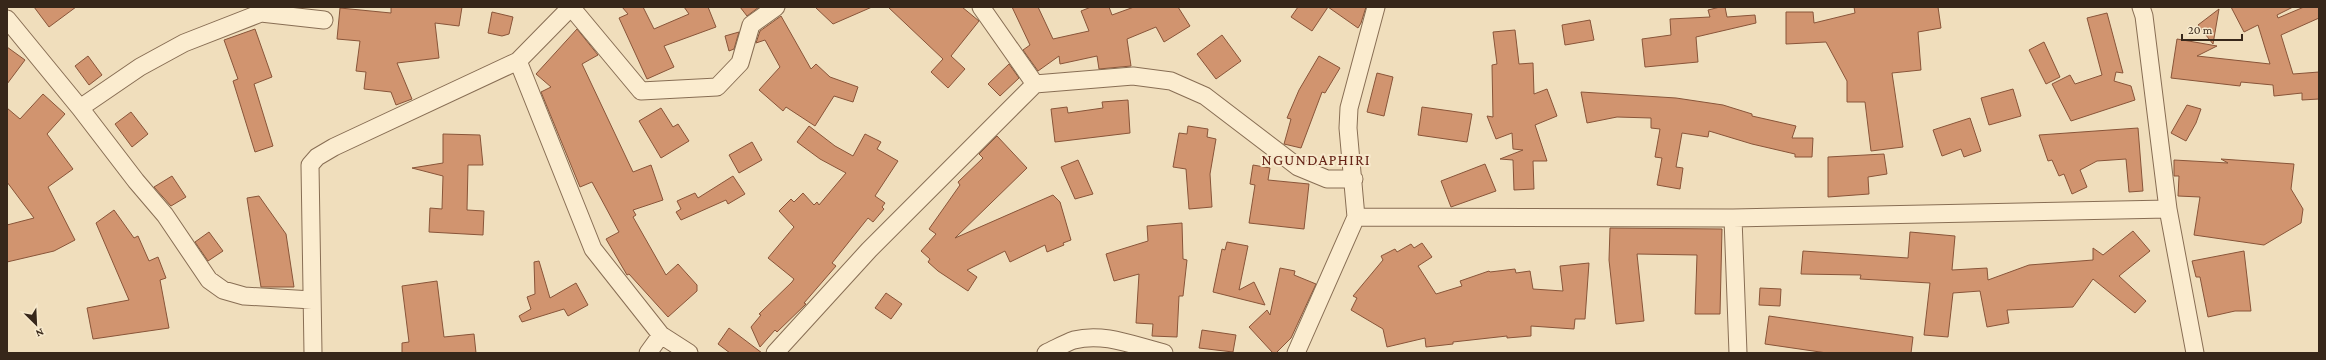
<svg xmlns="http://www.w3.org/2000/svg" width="2326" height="360" font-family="'Crimson Pro',serif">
<rect width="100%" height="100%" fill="#f0debc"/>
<path fill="#d1946f" stroke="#895539" d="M34,7H76L49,27Z
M391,7H462L459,26L435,23L439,58L397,63L412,99L396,105L391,92L364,89L366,72L356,71L360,41L337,39L340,8L391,13Z
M622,7H643L654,29L689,14L684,7H708L716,27L664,46L674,67L647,79L619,18L628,14Z
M740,7H759L747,16Z
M815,7H872L833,24Z
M888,7H962L979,21L951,56L965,69L948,88L931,72L943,59Z
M1012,7H1038L1053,39L1089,31L1081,11L1091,7H1109L1112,15L1134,7H1178L1190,26L1164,42L1156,27L1127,39L1131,66L1099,69L1097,56L1060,64L1059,56L1038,71L1023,50L1030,45Z
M1298,7H1366L1361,23L1358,28L1328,7L1312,31L1291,17Z
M1720,7H1725L1727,17L1755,15L1756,23L1696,37L1698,62L1645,67L1642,39L1671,35L1670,19L1710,17L1708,10Z
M1854,7H1938L1941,28L1918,32L1921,70L1892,73L1903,147L1871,151L1865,102H1847V81L1826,42L1786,44V12H1813L1814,23L1855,13Z
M2231,7H2293L2277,15L2278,18L2304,7H2319V18L2281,35L2293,74L2319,72V99L2302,100V93L2274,96L2273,85L2241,82L2240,86L2171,78L2177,39L2217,46L2197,56L2270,64L2258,25L2244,32Z
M2219,9L2213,44L2198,25Z
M492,12L513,17L509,34L502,36L488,33Z
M2107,13L2123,73L2116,72L2114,81L2131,86L2135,100L2071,121L2052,84L2070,75L2075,84L2102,75L2087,18Z
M781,16L811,69L816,64L830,77L858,87L853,102L834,96L815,126L786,107L783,111L759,90L780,67L765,40L756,43L760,31Z
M1590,20L1594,40L1565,45L1562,25Z
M255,29L272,77L254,84L273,146L255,152L233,81L238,79L224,40Z
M577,29L598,55L582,64L633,172L651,165L663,200L633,210L636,215L633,217L666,275L678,264L697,285V291L668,317L629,274L627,275L606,239L619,232L592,182L580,187L541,92L551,87L536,74Z
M1515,30L1519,64L1533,63L1534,94L1547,89L1557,116L1535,125L1547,161H1533L1534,189L1514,190L1513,160L1500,159L1523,150L1513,149L1512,133L1496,139L1487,116L1493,117L1492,65L1497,64L1493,32Z
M739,32L734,49L729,51L725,36Z
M1222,35L1241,61L1216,79L1197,54Z
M2044,42L2060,77L2046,84L2029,50Z
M7,47L25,60L7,84Z
M88,56L102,75L89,85L75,66Z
M1319,56L1340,68L1325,93L1322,92L1301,148L1284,144L1291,119L1287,118L1299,90Z
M1009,64L1019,78L1000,96L988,84Z
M1377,73L1393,77L1384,116L1367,112Z
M2013,89L2021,116L1989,125L1981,98Z
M1581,92L1676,98L1723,105L1752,114V116L1796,126L1792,138H1813L1812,157H1795V154L1752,144L1709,131L1708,137L1682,133L1676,167L1683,168L1680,189L1657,185L1662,158L1655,157L1660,129L1651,128V118L1617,117L1587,123Z
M43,94L65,114L47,134L73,169L48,187L75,240L54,251L7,262V225L34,218L7,182V108L20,119Z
M1128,100L1130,133L1055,142L1051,109L1067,107L1068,113L1103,108L1102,102Z
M2187,105L2201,109L2196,123L2186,141L2171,133Z
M1422,107L1472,114L1467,142L1418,135Z
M661,108L673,127L678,124L689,141L661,158L639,121Z
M131,112L148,134L132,147L115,124Z
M1970,118L1981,151L1964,157L1961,149L1942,156L1933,130Z
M809,126L835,146L853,156L865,134L881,142L877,149L898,161L875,196L885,203L882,207L884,209L873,222L868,218L832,263L836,266L804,303L806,304L777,332L775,330L760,347L751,327L761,315L759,314L792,282L794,279L768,258L794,227L779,211L791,199L794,202L803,193L814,205L817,202L819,205L846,173L820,159L797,142Z
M1188,126L1208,129L1207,137L1216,139L1210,174L1212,207L1189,209L1186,169L1173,167L1179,133L1187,134Z
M2138,128L2143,191L2129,192L2126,159L2097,161L2080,170L2087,187L2072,194L2064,174L2059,176L2052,160L2048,161L2039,135Z
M443,134L480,135L483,165H468L467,210L484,211L483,235L429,232L430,208L442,209L443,176L412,168L443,163Z
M997,136L1027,168L955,238L1053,195L1060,202L1071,240L1063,243L1064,245L1047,252L1045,245L1010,262L1005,251L967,270L977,277L968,291L938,271L928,262L930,259L921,251L936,234L929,229L960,185L958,182L983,158L979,154Z
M752,142L762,160L739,173L729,155Z
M1884,154L1887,174L1868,177L1869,194L1828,197V157Z
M2221,159L2294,164L2291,189L2303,209L2301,223L2264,245L2194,235L2200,197L2178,196L2179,176H2174V160L2228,163Z
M1078,160L1093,194L1075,199L1061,167Z
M1485,164L1496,191L1451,207L1441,181Z
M1253,165L1270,168L1268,180L1309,184L1304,229L1249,223L1255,185L1250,184Z
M172,176L186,197L171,206L154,187Z
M733,176L745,194L728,204L726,200L681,220L676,212L681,209L677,201L695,193L698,198Z
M259,196L286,234L294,287H261L247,198Z
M114,210L134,238L138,236L149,261L158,257L166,278L160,280L169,328L93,339L87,308L129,300L96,223Z
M1182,223L1183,259L1187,260L1183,296H1179L1177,337L1152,336L1153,324L1136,323L1139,274L1114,281L1106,254L1148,241L1147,226Z
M1610,228L1722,229L1720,314H1695L1697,255L1637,254L1644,321L1616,324L1609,260Z
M2133,231L2150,251L2119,276L2146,301L2135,313L2093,279L2073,307L2007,310L2009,323L1987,327L1980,291L1953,293L1948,337L1924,335L1930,283L1860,279L1861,275L1801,274L1803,251L1908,258L1910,232L1955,236L1952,270L1987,268L1988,280L2029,265L2093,260V248L2103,255Z
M209,232L223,251L208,261L195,242Z
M1227,242L1248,246L1239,290L1254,282L1265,305L1213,292L1222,249L1225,250Z
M1422,243L1432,257L1418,266L1436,294L1462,286L1460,281L1489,271L1490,272L1515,269L1516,273L1530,271L1533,289L1563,291L1560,266L1589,263L1585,319H1575L1574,329L1531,326V336L1507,338V336L1453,342V344L1426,347L1425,338L1387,347L1383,329L1351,310L1357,298L1353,296L1383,260L1381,256L1395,249L1397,252L1411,244L1414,248Z
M2244,251L2251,311H2235L2208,317L2200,277H2196L2192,261Z
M539,261L550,298L576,283L588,305L568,316L564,309L522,322L519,316L531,309L527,297L535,294L534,262Z
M1280,268L1295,271L1294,275L1316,284L1291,338L1276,353H1273L1249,327L1267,310L1270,315Z
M437,281L444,337L474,334L476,353H402V343L409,342L402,286Z
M1760,288L1781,289L1780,306L1759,305Z
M886,293L902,304L891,319L875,308Z
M1769,316L1913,337L1911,353H1827L1765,344Z
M729,328L762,353H730L718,344Z
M1202,330L1236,335L1233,352L1199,348Z"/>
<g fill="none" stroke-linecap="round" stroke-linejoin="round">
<defs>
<path id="minor" d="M571,7L641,91L717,87L740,63L751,25L776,7
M981,7L1035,84
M2141,7L2144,16L2168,209L2195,353
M7,19L80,108L136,181L165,215L209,280L223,290L244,296L312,300
M518,61L593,249L661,335L689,353
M80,108L140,67L184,43L261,13L324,20
M1356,217L1733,218L2168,209
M1733,218L1738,353
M313,353L310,165L317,157L334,147L518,61L571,7
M648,353L661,335
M775,353L869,250L1035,84L1133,76L1171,81L1205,96L1298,167L1327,179H1354
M1046,353C1055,349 1065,343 1074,340C1104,332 1135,346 1164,353
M1296,353L1356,217L1348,128L1349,108L1376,7"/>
</defs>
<use href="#minor" stroke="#886e54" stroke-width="19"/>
<use href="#minor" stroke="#fbeccf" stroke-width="17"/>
</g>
<g text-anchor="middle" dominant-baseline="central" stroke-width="4" stroke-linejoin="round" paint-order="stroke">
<g font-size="16" letter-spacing="1" fill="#662417" stroke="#f7e9cc">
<text x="1316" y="159">NGUNDAPHIRI</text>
</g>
</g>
<rect width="2326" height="360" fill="none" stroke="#37271a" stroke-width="16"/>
<g transform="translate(36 324) rotate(156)" stroke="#f7e9cc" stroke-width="3" paint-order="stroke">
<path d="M0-3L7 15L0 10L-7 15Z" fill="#37271a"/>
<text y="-6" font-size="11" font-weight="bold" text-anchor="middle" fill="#37271a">N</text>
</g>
<path d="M2182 34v6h60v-6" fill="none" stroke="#37271a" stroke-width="2"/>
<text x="2188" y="34" font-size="12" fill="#37271a" stroke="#f7e9cc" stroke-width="3" paint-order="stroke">20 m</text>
</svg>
